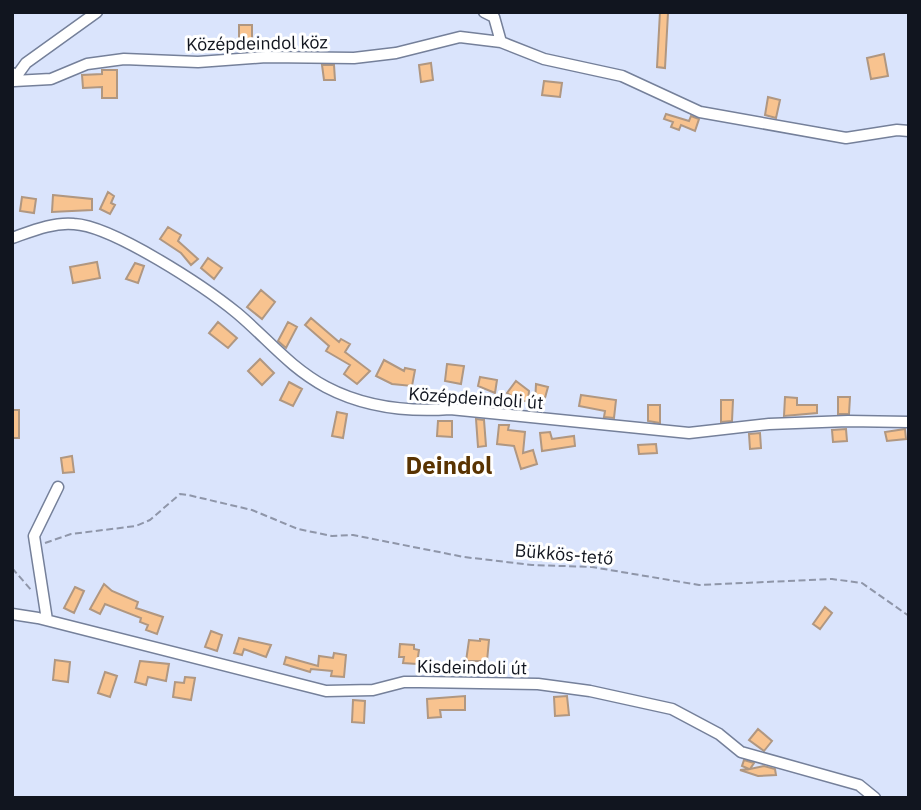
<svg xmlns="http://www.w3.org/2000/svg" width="921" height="810" font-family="'IBM Plex Sans',sans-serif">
<rect width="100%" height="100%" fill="#dae4fc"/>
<path fill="#f8c38f" stroke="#b09781" stroke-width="2" d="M660,12L668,13L665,68L657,67Z
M239,25H252V46H239Z
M884,54L888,76L871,79L867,58Z
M431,63L433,80L421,82L419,65Z
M322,65H334L335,80H324Z
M102,70H117V98H102V87L83,88L82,75L102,74Z
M544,81L562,83L560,97L542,95Z
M768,97L780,100L776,118L765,115Z
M666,114L689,121L691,116L699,119L695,131L681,125L679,130L671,127L673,122L664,119Z
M108,192L114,196L111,203L115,205L110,214L100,209Z
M53,195L92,199V210L52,212Z
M22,197L36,199L34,213L20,211Z
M168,227L181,235L178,241L198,259L191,265L181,253L160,239Z
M208,258L222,268L214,279L201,268Z
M97,262L100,278L73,283L70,267Z
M135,263L144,266L138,283L126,279Z
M261,290L275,302L262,319L247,307Z
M311,318L339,342L341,339L350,344L345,352L370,371L357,384L344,374L350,365L326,351L329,346L305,325Z
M218,322L237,338L228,348L209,333Z
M288,322L297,327L286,348L278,341Z
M260,359L274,373L262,385L248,371Z
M384,360L404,371L405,368L415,370L412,386L392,384L376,376Z
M447,364L464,366L461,384L445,381Z
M480,377L497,380L495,393L478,386Z
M516,381L529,391L528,401H519L507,393Z
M289,382L302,389L293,406L280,400Z
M536,384L548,387L543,405L535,403Z
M581,395L616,400L614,418L604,417L605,411L579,406Z
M785,397L797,398V405H817V413L784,416Z
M838,397H850L849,414H838Z
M721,400H733L732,421L721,422Z
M648,405H660V423L648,421Z
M12,410H19V438H12Z
M337,412L347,414L343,438L332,436Z
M476,419L484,420L486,446L478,447Z
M438,421H452V437L437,436Z
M499,425H509L508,430L525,432L523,453L533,450L537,464L521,469L514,446L497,444Z
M846,429L847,441L833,442L832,430Z
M905,429L906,439L887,441L885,432Z
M550,432L552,439L574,436L575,446L542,451L540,433Z
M760,433L761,448L750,449L749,434Z
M656,444L657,453L639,454L638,445Z
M72,456L74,472L63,473L61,458Z
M104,584L112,591L138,602L136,608L163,617L157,634L146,630L148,625L140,622L141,618L105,604L100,614L90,609Z
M75,587L84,591L74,613L64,608Z
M825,607L832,613L820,629L813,624Z
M211,631L222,635L217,651L205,647Z
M239,638L271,645L266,657L244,649L242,655L234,653Z
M480,639L489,640L487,661H466L469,640L480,641Z
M400,644L414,645V649L419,650L417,664L403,663L404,657H399Z
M334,653L346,655L344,677L331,676L332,671L311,669L310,672L284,664L286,657L318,666L319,656L333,658Z
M55,660L70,662L68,682L53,680Z
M140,661L169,664L166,681L148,677L146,685L135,682Z
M105,672L117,676L110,697L98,693Z
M185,677L195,678L191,700L173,697L175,682L184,683Z
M465,696V710H440L441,717L428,718L427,699Z
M567,696L569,715L555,716L554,697Z
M353,700L365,701L364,723L352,722Z
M758,729L772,741L764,751L749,740Z
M744,760L754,763L750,769L764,766L775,769L776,775L758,776L740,770L749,769L742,766Z"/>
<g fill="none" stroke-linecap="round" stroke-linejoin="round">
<defs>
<path id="minor" d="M484,12L494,17L501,42L544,59L622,76L700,112L846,138L897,130L909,131
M12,73L14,81L51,79L87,64L124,59L198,62L266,57L354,58L396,53L460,37L501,42
M13,81L26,63L97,12
M12,238C32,231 53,222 74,224C113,226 205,287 237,313C268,339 289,367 326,387C364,407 409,412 450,409L689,433L769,424L848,421L909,422
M12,614L38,618L326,691L373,690L404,682H420L538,684L590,691L672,709L719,734L741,752L859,785L875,798
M47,620L34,536L58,487"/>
</defs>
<use href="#minor" stroke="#75809a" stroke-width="13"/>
<path stroke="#8f96a9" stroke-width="2" stroke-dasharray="7 3.5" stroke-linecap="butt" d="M45,543L71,534L136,526L150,520L180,494L188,495L252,510L298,529L332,536L353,535L464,557L532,565L592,567L699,585L832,579L862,583L909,616
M12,568L32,591"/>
<use href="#minor" stroke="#fff" stroke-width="10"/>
</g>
<g text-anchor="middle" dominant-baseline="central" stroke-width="6" stroke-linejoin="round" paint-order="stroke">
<g font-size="18" fill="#11151f" stroke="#fff">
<text transform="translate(257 43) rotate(-1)">Középdeindol köz</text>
<text transform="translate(476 398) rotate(4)">Középdeindoli út</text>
<text transform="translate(564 554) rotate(5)">Bükkös-tető</text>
<text transform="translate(472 667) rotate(1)">Kisdeindoli út</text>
</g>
<g font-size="24" font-weight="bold" fill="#593301" stroke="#fff">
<text x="449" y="465">Deindol</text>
</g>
</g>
<rect width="921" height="810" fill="none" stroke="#11151f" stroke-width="28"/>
</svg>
